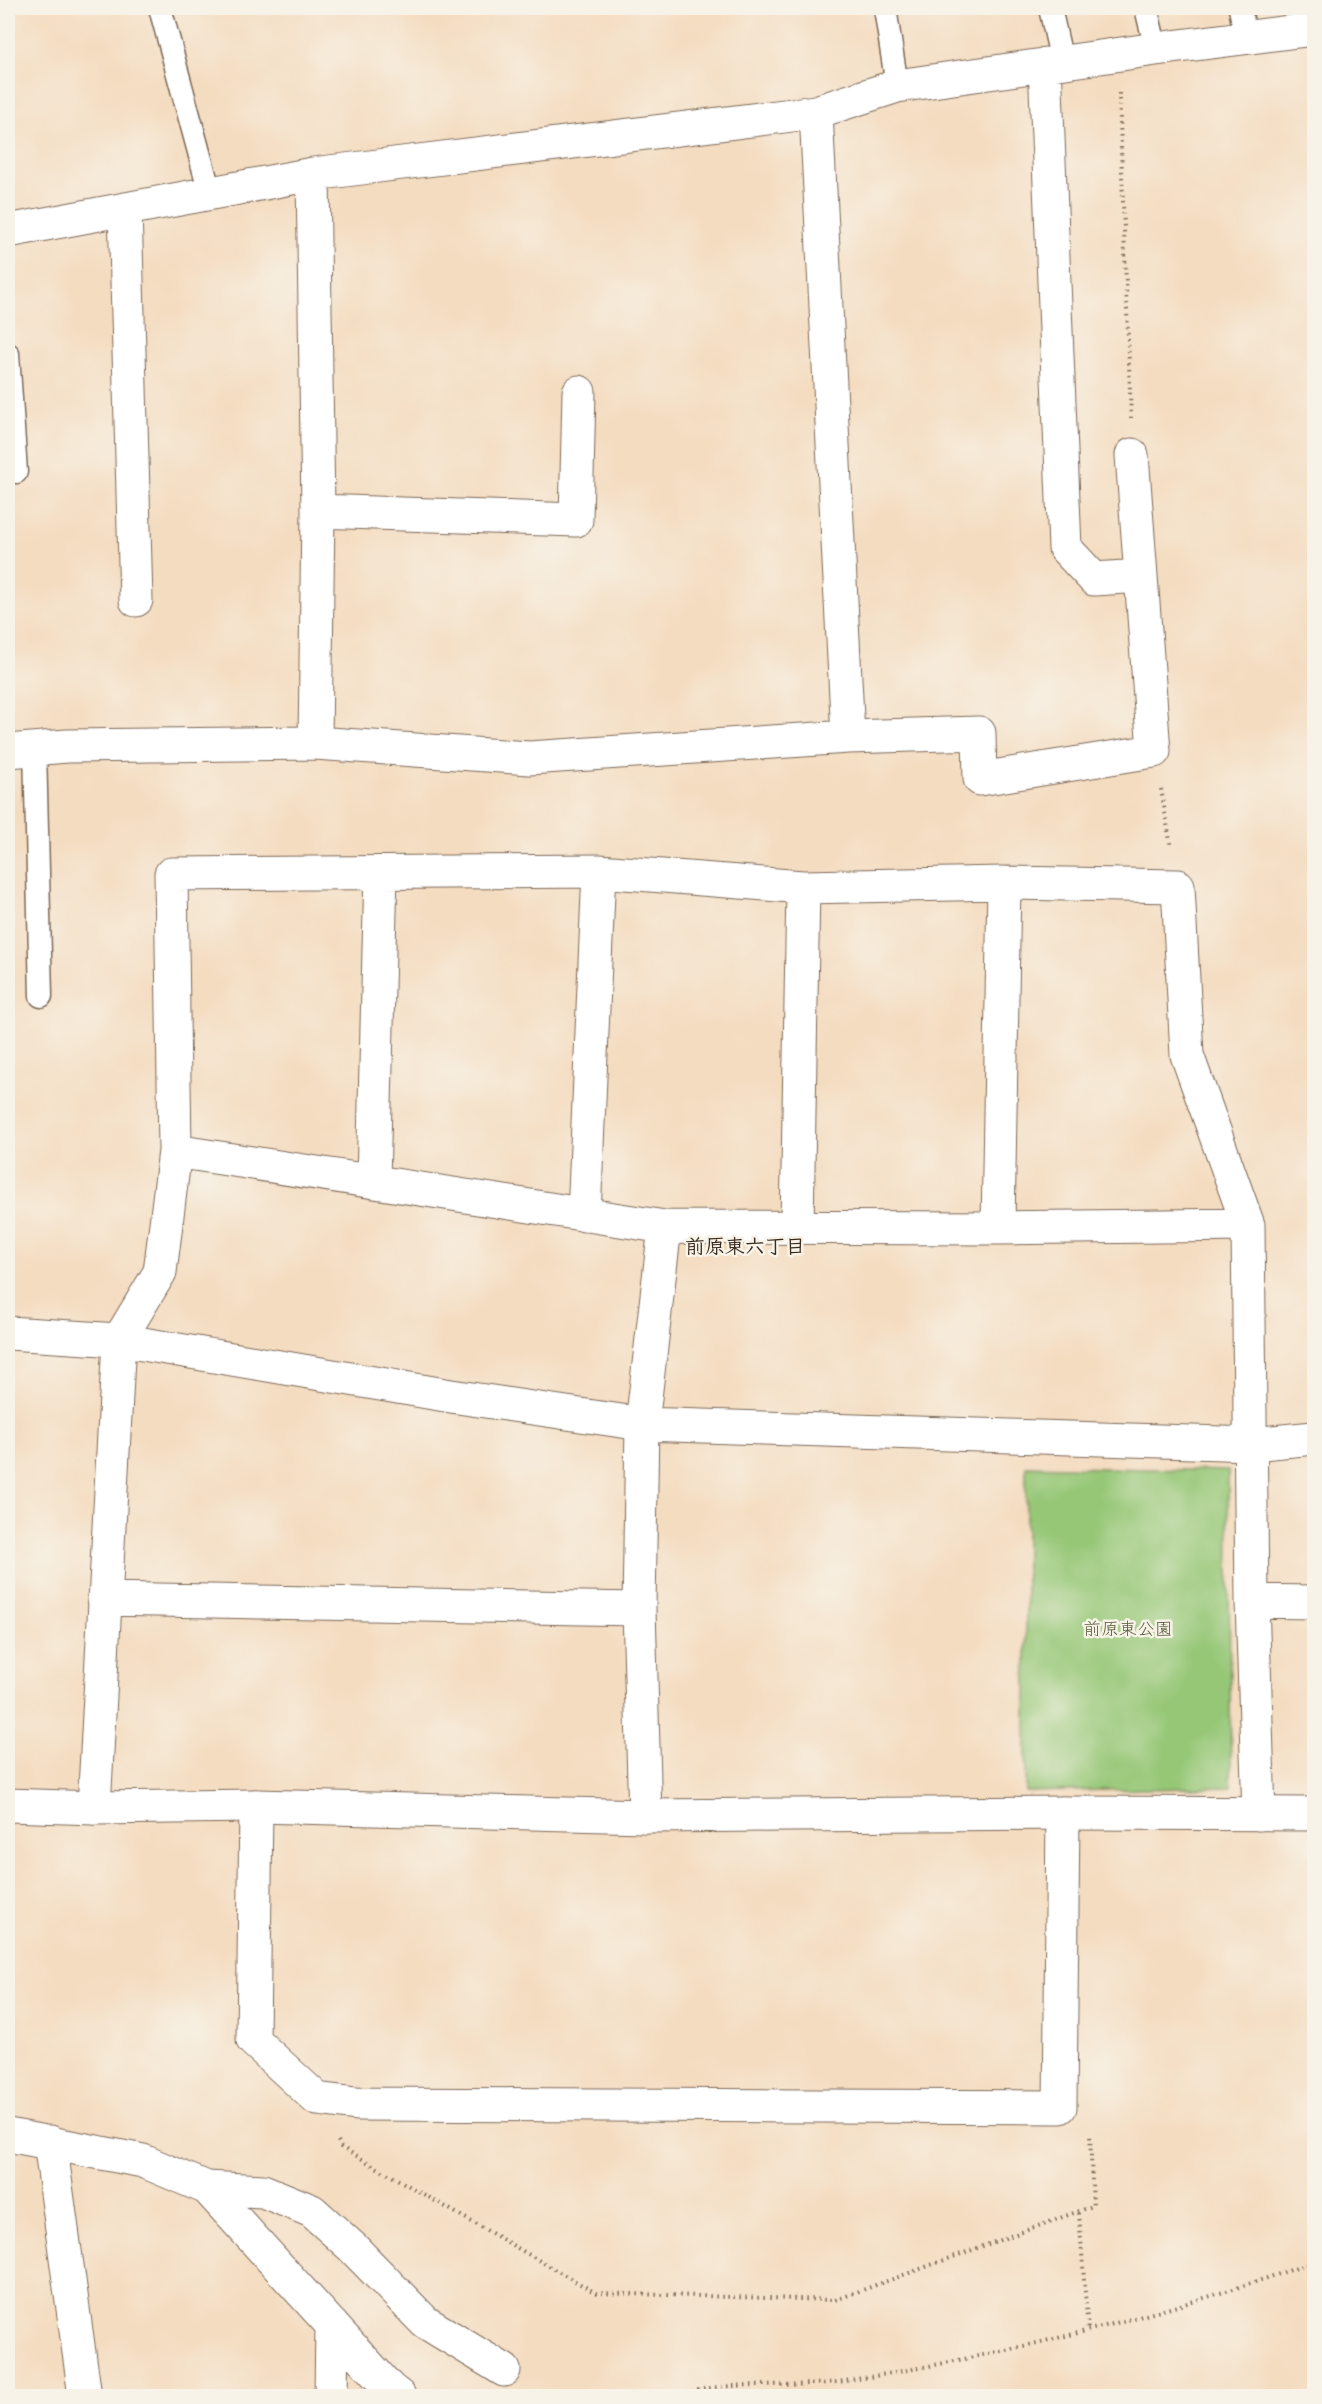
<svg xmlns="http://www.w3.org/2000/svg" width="1322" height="2404" font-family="'Shantell Sans','Klee One',sans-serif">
<rect width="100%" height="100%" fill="#f7f3e8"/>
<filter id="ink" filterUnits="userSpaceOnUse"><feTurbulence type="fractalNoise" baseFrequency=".0167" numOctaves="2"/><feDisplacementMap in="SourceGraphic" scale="12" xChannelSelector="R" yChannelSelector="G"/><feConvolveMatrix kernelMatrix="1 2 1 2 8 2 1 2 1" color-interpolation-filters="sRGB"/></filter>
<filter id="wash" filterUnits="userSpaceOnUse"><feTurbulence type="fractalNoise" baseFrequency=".008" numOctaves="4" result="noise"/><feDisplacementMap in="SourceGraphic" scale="24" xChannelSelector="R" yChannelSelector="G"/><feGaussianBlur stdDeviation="1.35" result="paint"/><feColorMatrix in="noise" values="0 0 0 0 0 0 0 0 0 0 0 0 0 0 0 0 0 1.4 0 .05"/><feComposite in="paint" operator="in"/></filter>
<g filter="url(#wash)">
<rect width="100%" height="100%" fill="#f4dcc0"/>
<path fill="#96c777" stroke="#68784a" stroke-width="1.5" d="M1026,1466L1228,1471L1231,1787L1026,1792Z"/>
</g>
<g filter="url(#ink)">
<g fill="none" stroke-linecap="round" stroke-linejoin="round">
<defs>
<path id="service" d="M160,8L210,193
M885,8L897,86
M1050,8L1062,62
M1146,8L1156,49
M1240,8L1246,39
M8,354L16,472
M35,748L41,996"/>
<path id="minor" d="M1045,64L1065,548L1094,579L1141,576
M816,112L848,737
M313,174L318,511L315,743
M125,209L136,600
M8,231L313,174L816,112L897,86L1156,49L1314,29
M318,511L576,520L579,392
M8,751L67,746L315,743L529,758L848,737L979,733L980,779L1154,751L1132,455
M175,1151L665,1227L998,1228L1248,1225
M373,1181L381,873
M584,1215L599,871
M797,1226L803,887
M998,1228L1004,883
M8,1333L119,1340L451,1396L642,1424L1252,1444L1314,1438
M104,1599L639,1609
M1252,1601L1314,1602
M256,1806L253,2040L317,2099L356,2104L1060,2107L1063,1813
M94,1808L119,1340L160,1272L175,1151L171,874L599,871L803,887L1004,883L1178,886L1187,1055L1248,1225L1252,1601L1259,1814
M645,1816L639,1609L642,1424L665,1227
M8,2135L143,2161L207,2188L390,2389L399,2396
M50,2142L85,2396
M207,2188L263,2191L312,2211L352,2247L425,2322L504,2370
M331,2396L332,2325"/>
<path id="tertiary" d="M8,1805L94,1808L256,1806L645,1816L1063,1813L1314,1814"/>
</defs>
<use href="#service" stroke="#7c6857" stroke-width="25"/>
<use href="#minor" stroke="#7c6857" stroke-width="35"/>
<use href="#tertiary" stroke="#7c6857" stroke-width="35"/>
<path stroke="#7c6857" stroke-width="4" stroke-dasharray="1.5 4.5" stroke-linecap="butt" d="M1119,93L1131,418
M1161,789L1171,847
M338,2141L341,2147L596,2293L835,2300L1093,2206L1090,2133
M1079,2213L1088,2332
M674,2396C686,2394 698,2389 710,2388C756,2382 805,2388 851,2380C1009,2354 1163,2315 1314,2262"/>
<use href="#service" stroke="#fff" stroke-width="22"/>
<use href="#minor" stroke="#fff" stroke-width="33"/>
<use href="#tertiary" stroke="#fff" stroke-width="33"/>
</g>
</g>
<g text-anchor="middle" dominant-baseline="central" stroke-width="5" stroke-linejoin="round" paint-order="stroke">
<g font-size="18" fill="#565939" stroke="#f7f3e8">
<text x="1128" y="1629">前原東公園</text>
</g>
<g font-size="20" font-weight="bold" fill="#3b2a1e" stroke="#f7f3e8">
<text x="745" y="1246">前原東六丁目</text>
</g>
</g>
<rect width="1322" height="2404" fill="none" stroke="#f7f3e8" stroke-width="30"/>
</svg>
